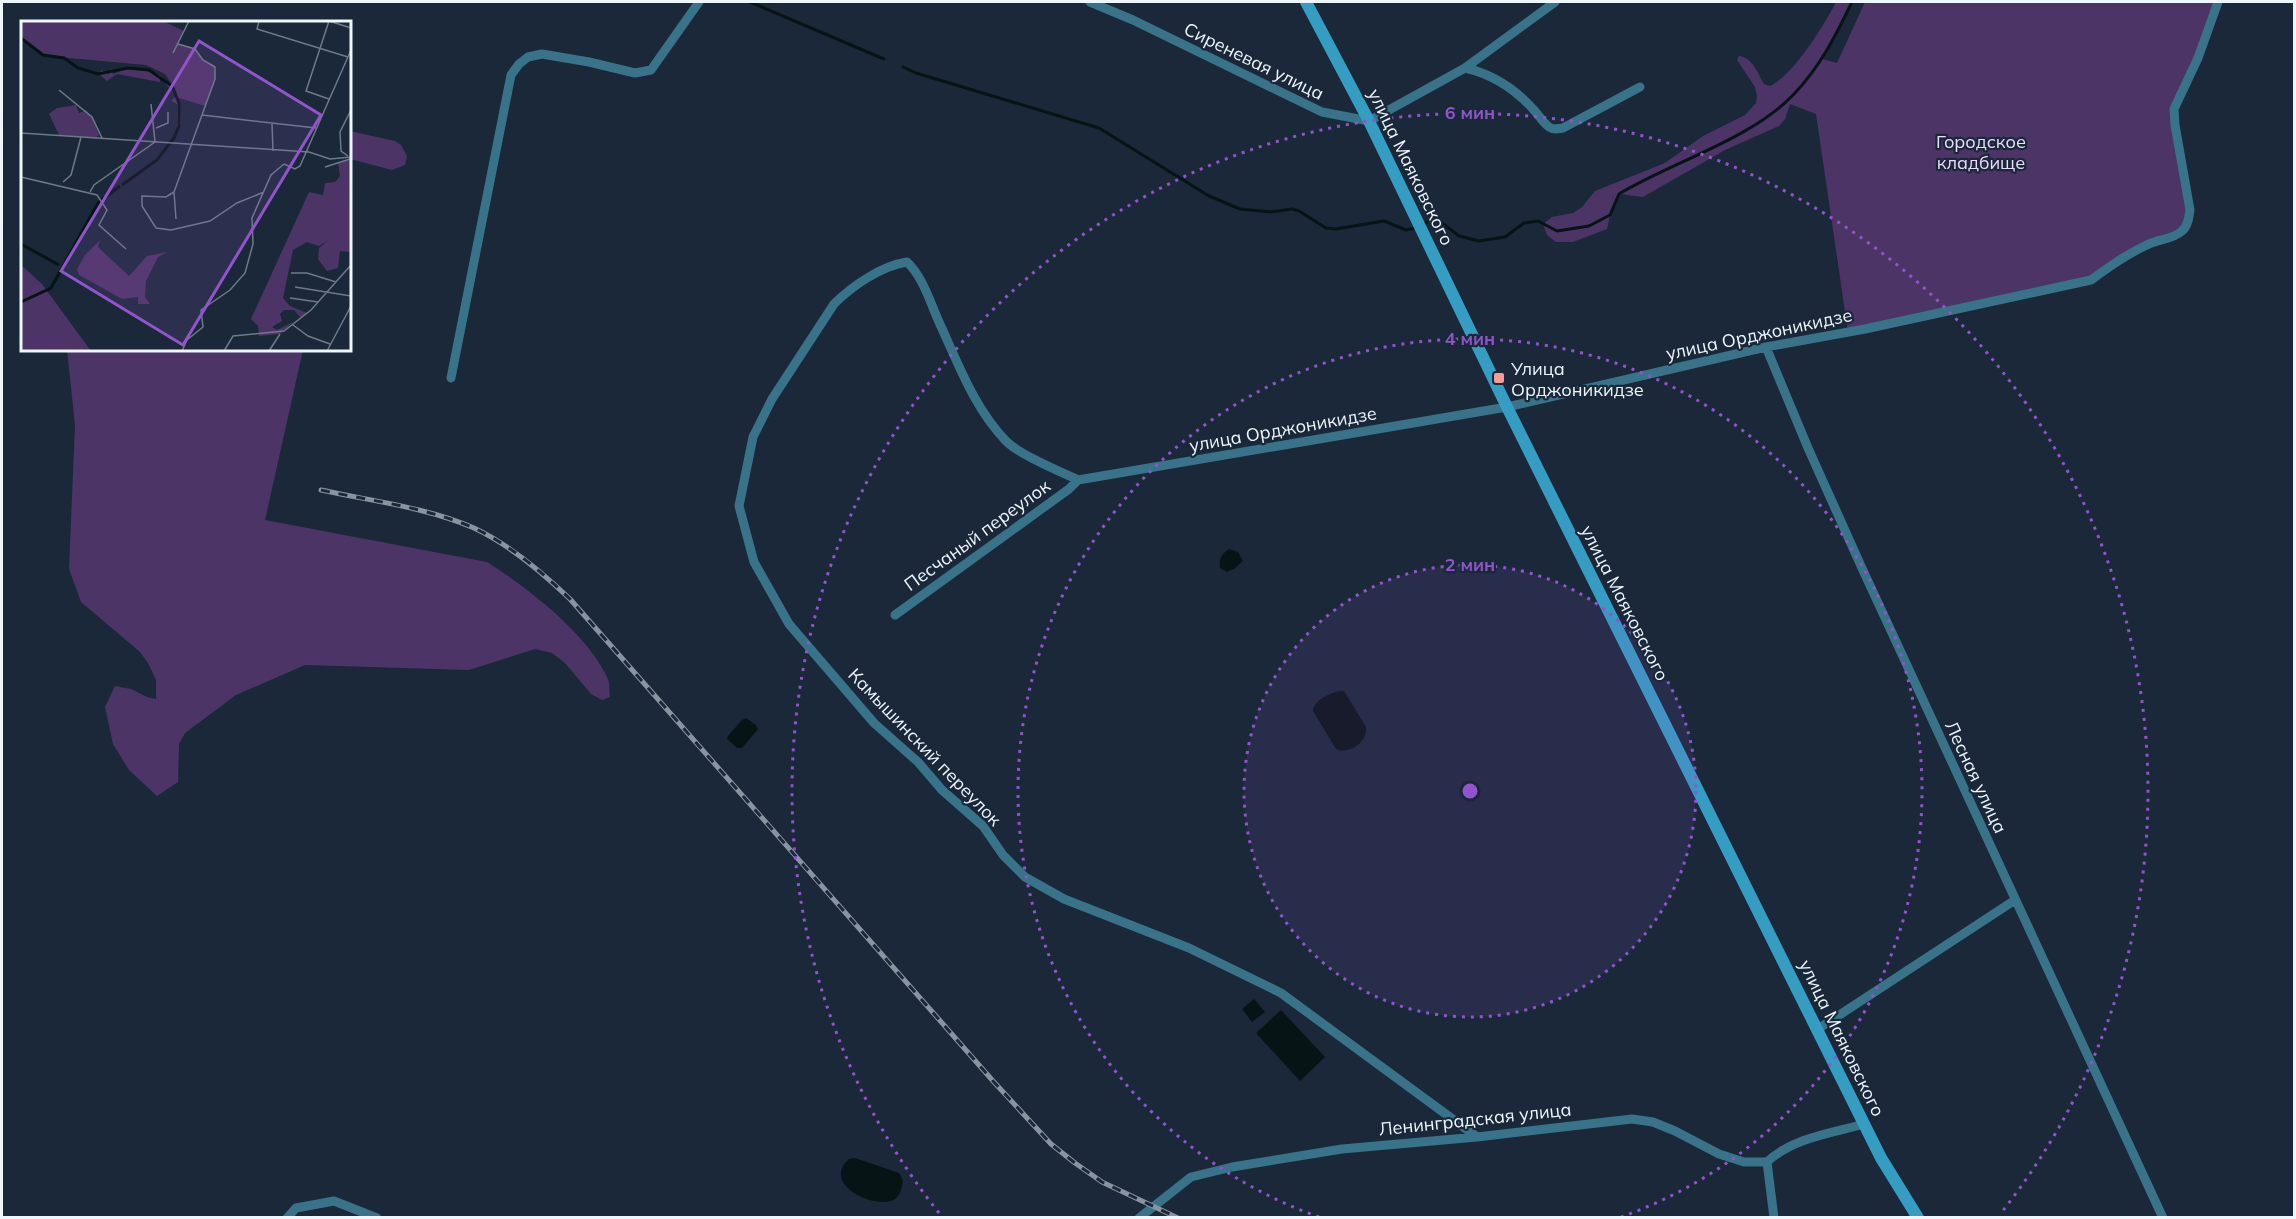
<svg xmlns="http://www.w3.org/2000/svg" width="2296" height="1219" font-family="Mulish,sans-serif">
<rect width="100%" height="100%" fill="#1a2839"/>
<path fill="#4d3466" d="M1836,2H1852L1834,40L1822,59L1837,63L1865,2H2218L2174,109L2190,210L2182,231L2149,243L2091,280L1848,332L1816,114L1790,104L1785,119L1779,126L1725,150L1643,197L1619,194L1610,215L1607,229L1573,242H1556L1547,235L1543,224L1552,217L1573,213L1582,207L1595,191L1665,163L1703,136L1745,115L1756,103L1757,96L1755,87L1737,60L1739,56C1753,58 1757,72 1764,84L1770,86C1793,76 1825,24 1836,2Z
M350,131L395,141L401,145L407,156L405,165L392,170L350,159Z
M67,350H303L265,520L487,562C527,587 589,635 608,679C610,684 609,691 610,697L602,700L591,694L565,663L552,653L535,649L469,670L305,665L236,695L185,733L179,744L178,782L157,796L129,770L113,744L105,707L115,686L131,689L147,697L156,699V680L148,663L140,652L81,602L69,569L75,425Z"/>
<path fill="#061415" d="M1229,549L1238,552L1243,561L1234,569L1227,572L1220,568C1219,558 1221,555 1229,549Z
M1339,691H1344L1366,727C1368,742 1349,755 1336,749L1313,711C1314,700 1329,694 1339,691Z
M746,718L756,725L758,729L742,748H737L727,739L728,736L742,720Z
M1254,999L1265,1012L1252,1022L1242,1009Z
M1281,1010L1325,1057L1300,1081L1256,1033Z
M855,1158L899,1173C903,1178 903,1181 902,1186C901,1192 898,1199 891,1201C869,1207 822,1183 849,1159Z"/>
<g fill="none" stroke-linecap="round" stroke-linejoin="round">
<path stroke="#061415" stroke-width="3" d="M750,2L884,59
M903,67L916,73L1099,128L1209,196L1240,209L1271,212L1292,209L1299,211L1326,228L1336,229L1384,221L1406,230L1416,228
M1422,225L1431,220H1438L1459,236L1479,241L1505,237L1524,223L1538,221L1557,231L1589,226L1610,215L1619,194C1672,162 1752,139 1794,94C1820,67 1836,35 1852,2"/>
<path stroke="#38738a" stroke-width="9" d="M1090,2L1133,20L1322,112L1369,121L1465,68L1555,2
M1465,68C1492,74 1514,88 1533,109C1538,114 1543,123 1549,127C1553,130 1558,129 1563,128L1640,87
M1766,347L1808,448L1861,566L2163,1218
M451,378L511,75L519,64L528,57L542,54L589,62L635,73L651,70L699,2
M1078,480C1059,471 1020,455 1006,441C974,408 958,363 939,322C930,302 923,277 907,262C881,266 852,286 834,304L772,399L753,437L739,506L754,562L789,624L874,723L918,762L942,790L983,826L1003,855L1025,877L1064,899L1189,948L1281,993L1477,1137
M1078,480L1507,407L1766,347L1865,329L2091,280C2109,267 2127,254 2147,245C2158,239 2172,240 2182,231C2188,226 2189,217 2190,210L2175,125L2174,109L2198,58L2218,2
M895,615L1069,489L1078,480
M1818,1029L2015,900
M1767,1162C1792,1138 1832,1133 1864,1124
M1767,1162L1774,1218
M287,1218L296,1208L334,1201L377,1218
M1139,1218L1191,1177L1232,1167L1342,1149L1477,1137L1632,1119L1653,1122L1675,1131L1719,1154L1744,1162H1767"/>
<path stroke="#369dc2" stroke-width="12" d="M1306,2L1369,121L1507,407L1881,1158L1918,1218"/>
<defs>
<path id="rail" d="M321,490C371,501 426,507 474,528C510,545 541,571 570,599L993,1081L1051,1144L1075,1163L1102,1182L1178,1218"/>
</defs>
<use href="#rail" stroke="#8994a1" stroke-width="5"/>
<use href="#rail" stroke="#1a2839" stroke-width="3" stroke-dasharray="9" stroke-linecap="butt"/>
</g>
<circle cx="1470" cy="791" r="226" fill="#9254cc" fill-opacity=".12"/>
<g fill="none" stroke="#9254cc" stroke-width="3" stroke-dasharray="3 6">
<circle cx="1470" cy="791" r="226"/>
<path d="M1319 1217A452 452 0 1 1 1621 1217"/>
<path d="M939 1213A678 678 0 1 1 2001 1213"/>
</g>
<rect fill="#f59c96" stroke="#1a2839" stroke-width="2" x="1493" y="372" width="12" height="12" rx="3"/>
<g text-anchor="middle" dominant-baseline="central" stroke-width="4.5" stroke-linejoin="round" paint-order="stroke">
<g font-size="18" fill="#eef6ff" stroke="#1a2839">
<text transform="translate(1254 61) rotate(26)">Сиреневая улица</text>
<text transform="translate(1411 167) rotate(64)">улица Маяковского</text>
<text transform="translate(1759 334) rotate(-12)">улица Орджоникидзе</text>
<text transform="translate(1283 429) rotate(-10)">улица Орджоникидзе</text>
<text transform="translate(977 535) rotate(-36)">Песчаный переулок</text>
<text transform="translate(1625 603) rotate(63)">улица Маяковского</text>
<text transform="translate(925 747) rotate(46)">Камышинский переулок</text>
<text transform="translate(1976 777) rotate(65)">Лесная улица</text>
<text transform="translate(1842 1038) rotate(64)">улица Маяковского</text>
<text transform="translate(1475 1119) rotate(-6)">Ленинградская улица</text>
</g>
<g font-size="18" fill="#ebdbff" stroke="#1a2839">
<text x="1981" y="141">Городское<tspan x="1981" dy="21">кладбище</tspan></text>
</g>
<g font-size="18" fill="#eef6ff" stroke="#1a2839" text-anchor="start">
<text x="1511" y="368">Улица<tspan x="1511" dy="21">Орджоникидзе</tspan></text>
</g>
</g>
<g transform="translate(21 21)">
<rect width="330" height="330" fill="#1a2839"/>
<path d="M0,0H142L163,10L157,23L174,28L182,39L193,44L194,58L184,85L158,77L160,103L156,110V83L150,80L155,75L139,56V61L96,53L86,60L79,54L80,49L87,53L91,47L92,53L107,47L128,49L139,54L156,71L144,53L125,44L26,35L0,17ZM55,84L58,92L65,89L71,96L78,114L75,117L38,114L28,93L36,87ZM330,138V231L319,230L317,247L306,250L297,238L298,227L307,219L298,225L286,221L272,229L262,277L269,285L286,292L280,297L273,289H263L259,293L261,300L251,306L256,309L272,301L259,313L238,315L237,305L230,298L288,171L302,174L304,162L314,161L319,155L317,142ZM79,219L77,226L108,255L126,235L147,231L137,236L125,260L124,276L129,283H117V276L101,278L58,254L56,248L64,234ZM0,244L21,263L70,330H0Z" fill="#4d3466"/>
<path fill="none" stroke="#061415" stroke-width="3" d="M0,17L22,34L43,37L57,47L77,53L107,47L128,49L151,65L158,82V105L153,117L136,139L101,164M0,223L38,244M0,281L30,267L77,182L99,165"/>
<path fill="none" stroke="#6f7a88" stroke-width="1.5" d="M238,0L236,8L327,36M308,0L285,70L308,78M308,0L330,7M152,32L168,0M38,69L71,96L81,117M181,94L295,107M251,103L252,130M135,107L147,102V91M0,112L288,131L309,138L330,136M327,135L320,130L319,111L330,89M263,143L274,148L279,145L330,29M304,146L329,138M0,156L76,174L86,189L78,204L105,228M42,161L50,154L60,116M69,171L73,164L134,121L130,83M153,171L145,176L121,175V185L135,207L150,209L189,200L216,182L243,171M155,198L153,171L194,58V46L182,39L174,28L157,23M270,252H286L315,261M274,266L330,275M269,277L297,281M272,304L287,315L309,323M161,330L166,319L182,306L180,289L209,269L224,252L232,223L231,197L250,154L263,143M203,330L212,315L263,310L290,289L330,244M248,330L259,313M306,330L330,285"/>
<path fill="#9254cc" fill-opacity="0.15" stroke="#9254cc" stroke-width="3" d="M178,20L300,94L162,324L40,250Z"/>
<rect width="330" height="330" fill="none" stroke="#eef6ff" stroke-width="3"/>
</g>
<circle cx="1470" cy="791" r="9" fill="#9254cc" stroke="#1a2839" stroke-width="3"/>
<g font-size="18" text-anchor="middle" font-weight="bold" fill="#9254cc" stroke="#1a2839" stroke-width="4.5" stroke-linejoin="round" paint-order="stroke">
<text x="1470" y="119">6 мин</text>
<text x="1470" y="345">4 мин</text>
<text x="1470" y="571">2 мин</text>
</g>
<rect width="2296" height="1219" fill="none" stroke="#eef6ff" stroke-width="6"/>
</svg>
